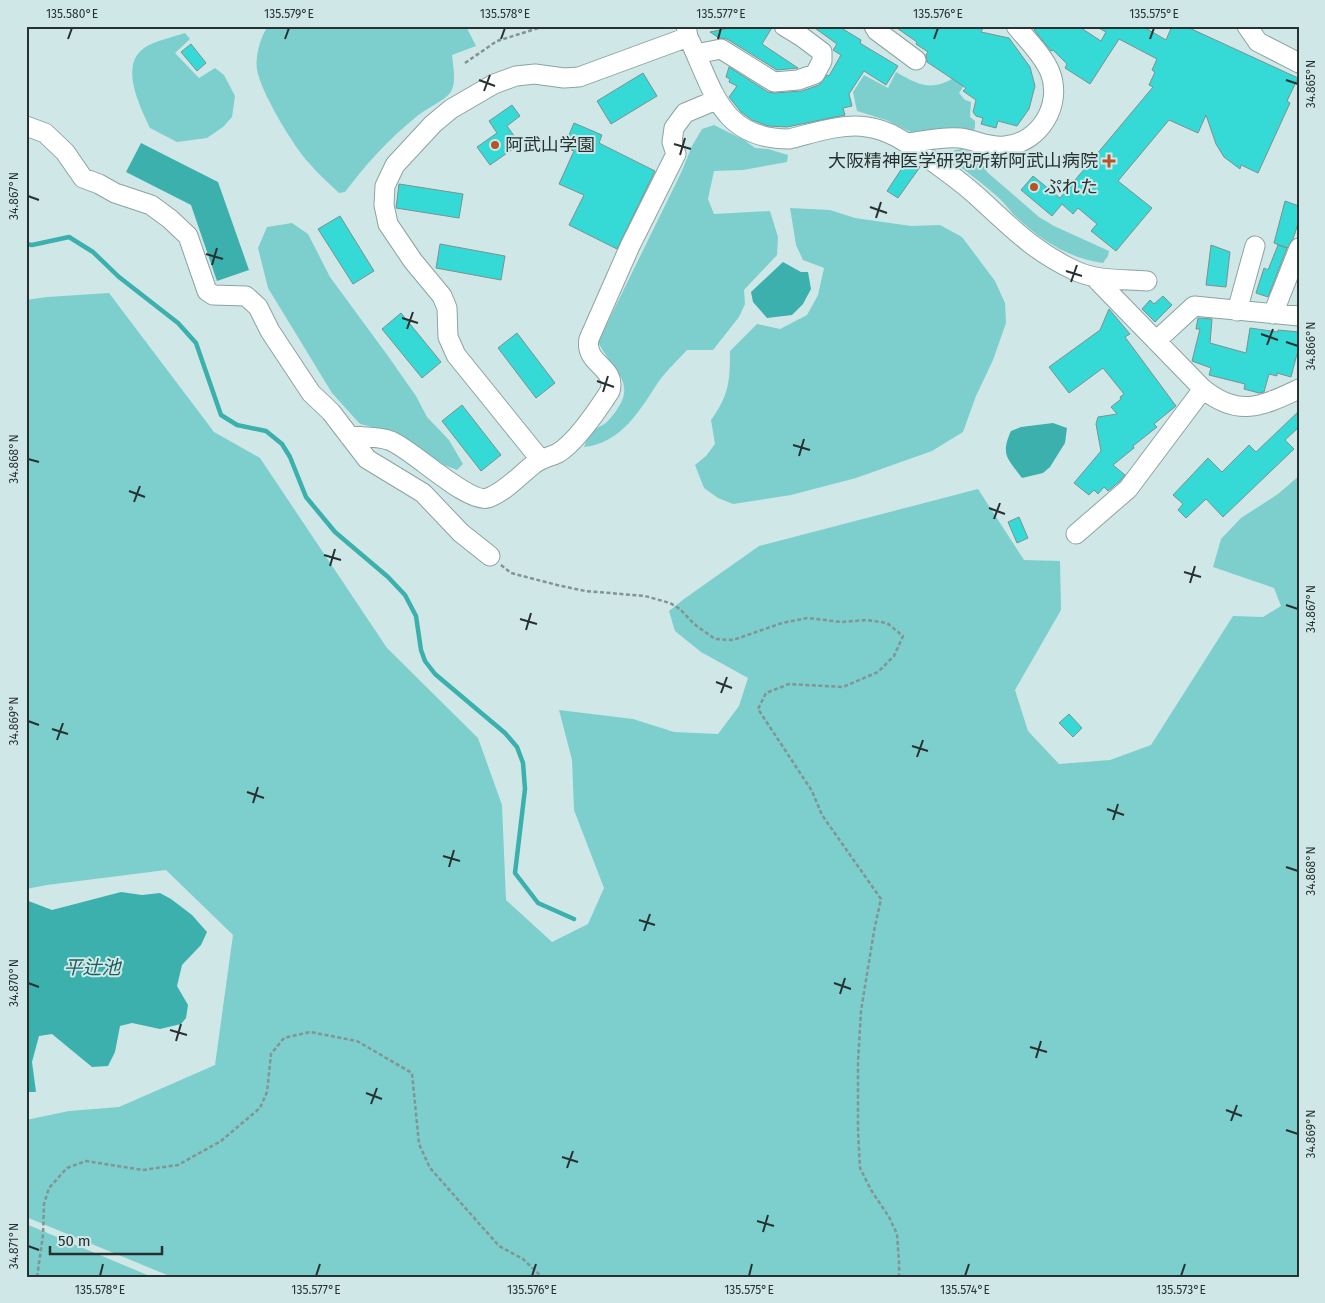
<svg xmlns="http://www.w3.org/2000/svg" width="1325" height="1303" font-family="'Fira Sans','Noto Sans JP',sans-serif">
<rect width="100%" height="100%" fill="#cfe8e7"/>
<path fill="#7ccfcc" d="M268,26H466L476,46L452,55C453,66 457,84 450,93C445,100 424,110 416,117C389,139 366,164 345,192L339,193C329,183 318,174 309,163C293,146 261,92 257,70C255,56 260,38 268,26Z
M185,33L190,39L175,53L199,78L215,68L224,75L235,96L232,117L223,127L207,138L177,142L150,128C140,106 119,66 144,48C154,41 173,37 185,33Z
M896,72C922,87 933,92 960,74L970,77L959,93L965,100L971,102L970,117L975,121V127L973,134L917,135L886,120L857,111L853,92L864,75L888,88Z
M714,125L744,140L755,148L768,149L788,155L787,162L743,170L714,171L708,199L714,214L770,211L778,237L777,255L744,290L745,304L739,317L713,350H687C678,360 667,370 659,381C640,410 622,443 584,447C586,442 588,436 591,433C595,428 602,426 607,422C642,384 616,376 598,342L681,173L692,146L702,129Z
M962,149L976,154L987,172L1039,217L1054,226L1109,251L1108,256L1103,263C1067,258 1039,239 1013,214C1009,209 1005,204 1000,199C984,184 964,170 946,156L955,150Z
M790,208L830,210L855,218L911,226L940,225L962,237L995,281L1005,303L1006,323L993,360L976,396L963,432L932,451L856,478L791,495L733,504L718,498L704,488L695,465L706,456L715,444L711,420C729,395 730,381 730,351L757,324L780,329L807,315L818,295L824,268L803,260L796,245Z
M292,223L308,234L330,277L388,356L416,396L427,417L449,440L463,464L457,470L444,465L407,440L388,431L360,424L332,393L268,288L258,248L267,227Z
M109,293L214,432L260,458L387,648L478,738L502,805L506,900L552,942L588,924L604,888L574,810L572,760L559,710L633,719L674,732L718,734L739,706L748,678L701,652L675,631L669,611L684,599L759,546L978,489L1024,560L1060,561L1061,610L1015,690L1028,731L1059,764L1110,760L1151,745L1233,616L1263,617L1281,606L1274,588L1213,567L1221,539L1241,518L1278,494L1299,476V1277H172L26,1217V1120L69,1111L119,1107L215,1065L233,935L166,870L47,885L26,889V300L47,297Z
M26,1224L152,1277H26Z"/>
<path fill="#3bb0ad" d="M141,143L218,182L249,270L217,281L191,205L126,172Z
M783,262L801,272H808L811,289L803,304L792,315L767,318L753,302L751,292Z
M1053,423L1067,428L1065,443L1050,467L1043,473L1022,478C1008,459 1000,455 1011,431L1021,427Z
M121,892L142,895L160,893L171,899L192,915L207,932L201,945L182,965L177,986L188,1005L186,1018L181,1024L160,1029L132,1023L120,1026L115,1052L108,1066L92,1067L52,1034L39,1036L32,1062L36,1092H26V900L52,910Z"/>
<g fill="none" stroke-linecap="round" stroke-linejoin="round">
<path stroke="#3bb0ad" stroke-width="4.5" d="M26,244L32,245L69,237L93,252L119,277L178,323L196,343L221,415L237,425L266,431L282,444L290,457L306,497L335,532L388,577L405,595L416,616L421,650L425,661L435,674L505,733L517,747L523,763L525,789L515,873L538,903L574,919"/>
</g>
<path fill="#35d9d5" stroke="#7a9290" d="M739,26H773L762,44L798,68L777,70L727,39L719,38L710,32Z
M812,26H838L861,40L860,43L863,45L898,66L886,85L864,71L849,94L852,106L843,108L845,115L787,127L768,126L752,120L741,112L729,97L737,86L729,82L730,79L726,77L729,67L768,92L775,93L802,91L819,85L827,75L829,76L841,55L833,50L837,44Z
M894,26H984L981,32L1009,38L1030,67L1035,86L1029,109L1017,126L998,121L996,128L981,124L983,118L976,116L973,112L976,100L963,91L966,88L927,62L926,55L928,52L916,44L917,42Z
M1039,26H1078L1101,41L1106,32L1095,26H1142L1166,40L1172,26H1185L1298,78L1287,101L1290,103L1258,173L1241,165L1240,169L1224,157L1216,144L1206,115L1198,133L1169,120L1118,181L1152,208L1116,251L1091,231L1097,224L1078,208L1073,214L1062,204L1052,216L1021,190L1033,176L1060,198L1153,87L1149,85L1155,72L1152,70L1157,59L1119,39L1090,84L1065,68L1067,64L1053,50L1051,51L1034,30Z
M191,44L206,63L197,71L181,52Z
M643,73L657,96L611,124L597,101Z
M512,105L520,116L507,126L520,144L490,165L477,147L497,133L489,121Z
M574,123L602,135L599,143L655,171L617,249L569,225L584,195L559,184L574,151L564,147Z
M908,159L920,167L898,198L887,191Z
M399,184L463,194L459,218L396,208Z
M1285,201L1299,206V221L1293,239L1287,248L1274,243Z
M340,216L374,271L353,284L318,229Z
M440,244L505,256L501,280L436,268Z
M1211,245L1230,252L1226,287L1206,285Z
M1278,245L1287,248L1268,297L1256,293L1264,268L1268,270Z
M1163,296L1172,305L1155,322L1142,309L1150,300L1154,304Z
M1109,309L1130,334L1125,337L1176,406L1154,424L1157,427L1133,446L1134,448L1113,465L1125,475L1120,481L1108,491L1104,487L1098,494L1094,490L1089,495L1074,483L1101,451L1096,424L1098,417L1117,414L1111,407L1121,399L1120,397L1124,394L1103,368L1069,393L1049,367L1100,330Z
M401,313L441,362L422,378L382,329Z
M1198,318L1212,319L1210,343L1246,353L1250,328L1278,332V330L1299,332V354H1297L1291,377L1277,373V376L1269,374L1264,392L1259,393L1244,389L1245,384L1209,375L1211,368L1192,361L1200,329H1196Z
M517,333L555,383L536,398L498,348Z
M462,405L501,455L481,471L442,421Z
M1299,411V427L1285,440L1294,449L1223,517L1206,499L1186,518L1178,510L1183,504L1173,495L1208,458L1222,472L1249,445L1256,452Z
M1019,517L1028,538L1017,543L1008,522Z
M1069,714L1082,728L1073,737L1059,723Z"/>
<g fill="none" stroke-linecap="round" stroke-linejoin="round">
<defs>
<path id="minor" d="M686,26L688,37C713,87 719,139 789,139C814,133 841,123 867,127C890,130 907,143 925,156C943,169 962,182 979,198C1011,227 1034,252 1076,271C1098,281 1123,279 1147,281
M874,26L877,31L916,60
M1247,26L1258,42L1299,63
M696,54L721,49L774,82L798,80L815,74L822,61V52L802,37L784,26
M26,126L45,133L65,152L83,178L99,184L115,193L151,205L170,219L188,236L207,291L213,295L246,296L258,307L270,331L311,393L331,412L367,459L423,493L461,533L490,556
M907,143C925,141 943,136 960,138C976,140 989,148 1005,146C1040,143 1063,104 1050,72C1043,55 1028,41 1016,26
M1095,278L1203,389C1239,418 1262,406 1299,389
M1237,311L1255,246
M1273,314L1299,248
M1156,341L1194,306L1299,316
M349,436C362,437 379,436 391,441C413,450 468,504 488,498C505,492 520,475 534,464C542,458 550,457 558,453C575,443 599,408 610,391C617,366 584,365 589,339L630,246L676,154L672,142L674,128L685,113L716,100
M540,459L456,355L448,337L447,308L442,296L413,261L388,224L384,205L385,186L395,165L433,124L451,109L494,84L516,76L535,74L564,78L579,77L688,37
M1076,534L1128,489L1203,389"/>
</defs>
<use href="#minor" stroke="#8ba3a2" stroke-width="21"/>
<path stroke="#829493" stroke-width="2.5" stroke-dasharray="4 2.5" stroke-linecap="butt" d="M465,63L497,41L545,26
M501,565L511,573L557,585L585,591L645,596L670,603L680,609L694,624L715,639L733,640L782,623L807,618L841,622L867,620L887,623L903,636L894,656L878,672L843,687L789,684L766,693L758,709L812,791L822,815L881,899L874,931L861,1011L858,1062V1131L860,1168L871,1190L889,1217L897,1234L899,1262V1277
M37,1277L43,1235L44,1204L49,1188L67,1168L86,1161L143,1170L178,1165L221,1141L260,1108L267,1092L271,1054L284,1038L310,1032L357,1041L412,1073L419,1144L430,1168L499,1246L523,1259L542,1277"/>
<use href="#minor" stroke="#fff" stroke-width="19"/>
</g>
<path fill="none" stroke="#283131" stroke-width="2" d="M68,39L72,28M285,39L289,28M501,39L505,28M718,39L721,28M934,39L938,28M1150,39L1154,28M479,80L495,86M1286,80L1298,84M484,91L490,75M674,144L691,149M680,155L685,138M28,196L39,200M870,207L887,213M876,218L881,202M206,254L223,259M212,265L217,248M1066,271L1082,276M1071,282L1077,265M402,318L418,323M407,329L413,312M1261,334L1278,340M1286,342L1298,346M1267,345L1273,329M597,381L614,387M603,392L608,376M793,445L810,450M799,456L804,439M28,459L39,462M129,491L145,497M134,502L140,486M989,508L1005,514M994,519L1000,503M324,555L341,560M330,566L335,549M1184,572L1201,577M1190,583L1195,566M1286,605L1298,609M520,619L537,624M526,630L531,613M716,682L732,688M721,693L727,677M28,721L39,725M52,729L68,734M57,740L63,723M912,746L928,751M917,757L923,740M247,792L264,798M253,803L258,787M1107,809L1124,815M1113,820L1118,804M443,856L460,861M449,867L454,850M1286,867L1298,871M639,920L655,925M644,931L650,914M28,983L39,987M834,983L851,989M840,994L845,978M170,1030L187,1035M176,1041L181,1024M1030,1047L1047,1052M1036,1058L1041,1041M366,1093L382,1099M371,1104L377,1088M1226,1110L1242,1116M1231,1121L1237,1105M1286,1130L1298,1134M562,1157L578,1162M567,1168L573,1151M757,1221L774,1226M763,1232L768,1215M28,1246L39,1250M100,1276L103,1264M316,1276L320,1264M532,1276L536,1264M749,1276L752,1264M965,1276L969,1264M1181,1276L1185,1264"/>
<g fill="#b95326" stroke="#cfe8e7" stroke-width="2">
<circle cx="495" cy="145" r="5"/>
<path d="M1106.5 153.5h5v5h5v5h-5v5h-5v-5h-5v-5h5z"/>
<circle cx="1034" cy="187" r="5"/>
</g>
<g text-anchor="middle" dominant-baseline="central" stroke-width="4" stroke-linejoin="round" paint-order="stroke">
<g font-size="18" fill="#283131" stroke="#cfe8e7" text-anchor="start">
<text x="505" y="145">阿武山学園</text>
<text x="1098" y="161" text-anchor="end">大阪精神医学研究所新阿武山病院</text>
<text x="1044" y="187">ぷれた</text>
</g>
<g font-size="19" font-style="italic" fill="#1d5d5b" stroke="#cfe8e7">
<text x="92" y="967">平辻池</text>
</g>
</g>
<rect width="1325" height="1303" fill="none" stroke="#cfe8e7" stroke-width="55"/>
<path d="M50 1246v8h112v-8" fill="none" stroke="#283131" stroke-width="2.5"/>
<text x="58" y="1246" font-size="15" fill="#283131" stroke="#cfe8e7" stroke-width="4" paint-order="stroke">50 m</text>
<rect x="28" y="28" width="1270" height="1248" fill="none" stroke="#283131" stroke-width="2"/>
<g font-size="12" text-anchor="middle" fill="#283131">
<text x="72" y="18">135.580°E</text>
<text x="289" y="18">135.579°E</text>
<text x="505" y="18">135.578°E</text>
<text x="721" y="18">135.577°E</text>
<text x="938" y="18">135.576°E</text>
<text x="1154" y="18">135.575°E</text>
<text transform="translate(1311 84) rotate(-90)" y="4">34.865°N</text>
<text transform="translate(14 196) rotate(-90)" y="4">34.867°N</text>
<text transform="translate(1311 346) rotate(-90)" y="4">34.866°N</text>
<text transform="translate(14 459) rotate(-90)" y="4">34.868°N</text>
<text transform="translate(1311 609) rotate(-90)" y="4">34.867°N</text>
<text transform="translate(14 721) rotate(-90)" y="4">34.869°N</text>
<text transform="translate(1311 871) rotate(-90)" y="4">34.868°N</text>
<text transform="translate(14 983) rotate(-90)" y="4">34.870°N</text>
<text transform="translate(1311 1134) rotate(-90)" y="4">34.869°N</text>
<text transform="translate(14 1246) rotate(-90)" y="4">34.871°N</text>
<text x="100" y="1294">135.578°E</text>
<text x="316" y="1294">135.577°E</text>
<text x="532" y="1294">135.576°E</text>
<text x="749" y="1294">135.575°E</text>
<text x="965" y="1294">135.574°E</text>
<text x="1181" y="1294">135.573°E</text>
</g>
</svg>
